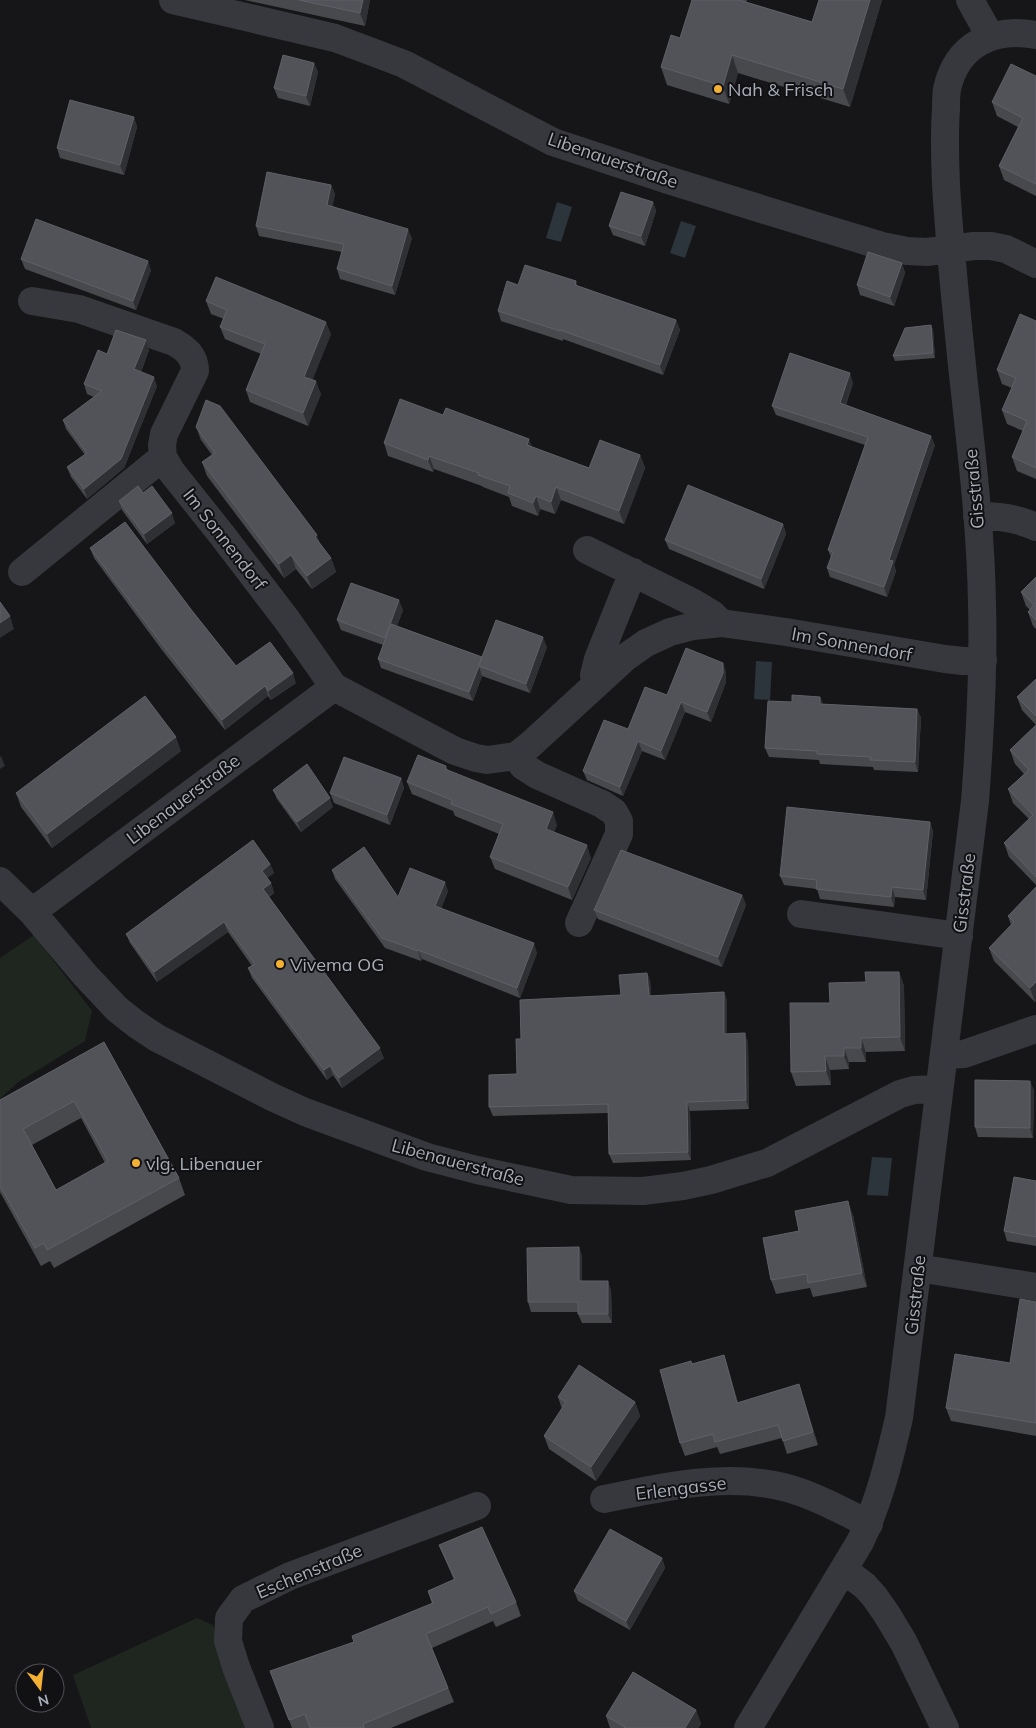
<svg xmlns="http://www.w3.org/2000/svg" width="1036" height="1728" font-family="Mulish,sans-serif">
<rect width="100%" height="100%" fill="#161618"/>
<path fill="#1e261f" d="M34,935L92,1011L85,1041L17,1083L0,1099V958Z
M197,1618L213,1625L252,1728H91L73,1675Z"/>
<path fill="#2c353c" d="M557,202L572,207L561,242L546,238Z
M681,221L696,226L685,258L670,253Z
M756,661L772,662L770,700L754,699Z
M872,1157L892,1158L888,1196L867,1195Z"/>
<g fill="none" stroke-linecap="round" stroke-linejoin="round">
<path stroke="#37383d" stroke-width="28" d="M173,0L335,38L404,64L553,142L668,180L823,228L882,246L907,251L927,252L974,246H991L1006,249L1036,264
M970,0L990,36
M32,301L79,309L174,342C186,349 195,356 195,371L164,434L162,445L163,457L171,471L222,535L287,620L334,687L455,751L476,758L487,760L516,756L530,745L626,657L646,643L670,632L693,626L721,623L786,632L945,659L963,661L983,660
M977,516C999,516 1016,518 1036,527
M587,550L692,602L712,614L721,623
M22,572L163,457
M595,685L594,675L598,659L633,572
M516,756L523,766L537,775L602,804L614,812L619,821V834L579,923
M0,881L32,912L85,975L117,1009L136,1024L157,1038L272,1097L305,1112L427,1157L477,1170L571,1190L643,1191L683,1186L711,1180L767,1163L900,1094L914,1090L939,1089
M32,912L334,687
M801,914L959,936
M944,1055L964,1054L1036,1029
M918,1268L1036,1287
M604,1499C660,1488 717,1474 774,1485C807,1491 839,1509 869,1524
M844,1570L865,1586L874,1596L886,1613L904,1643L945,1728
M260,1728L236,1667L228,1641L229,1618L243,1599L290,1576L477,1506
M748,1728L860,1542C879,1502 889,1461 899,1418L975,801C980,735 984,670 982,605C981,531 972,457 964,384C957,318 950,251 946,185C945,159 944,135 946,109C946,103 946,95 947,89C957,44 994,27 1036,35"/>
</g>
<path fill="#47494d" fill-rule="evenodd" d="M245,0H370L365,26Z
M692,0H747L746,2L812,22L819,0H882L850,107L738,73L729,104L667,85L661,67L680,38Z
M314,63L318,72L310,106L278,98L274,88Z
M1036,76V196L1004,180L999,166L1018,127L997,116L992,102Z
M134,117L137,127L124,175L60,158L57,148Z
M331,185L335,194L332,206L412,238L395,295L340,279L337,269L342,252L259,236L256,226Z
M653,202L656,211L645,246L613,235L609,226Z
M21,259L151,270L136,310L25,269Z
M902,263L905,273L894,306L860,295L857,285Z
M576,281L577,286L676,320L680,330L663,375L563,339V341L501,321L498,311L518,285Z
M206,301L331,334L312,380L321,394L308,426L250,402L246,390L261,354L225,339L220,327L224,319L211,314Z
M1036,321V479L1017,471L1012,457L1023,431L1007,424L1002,410L1012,388L1002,384L997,370Z
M931,325L933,330L935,358L895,361L893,356Z
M149,350L141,372L157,386L124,468L87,499L71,477L67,467L85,455L66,429L63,420L94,397L87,394L84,384L107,354Z
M853,383L846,405L935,445L894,565L896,571L887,597L830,577L827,568L831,557L828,550L865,445L776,415L772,406Z
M196,427L321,546L331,558L336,572L312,589L296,569L284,578L207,476L202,462L212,455L201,440Z
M384,443L532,447L589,468L640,455L645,468L624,524L561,500L555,514L540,509L538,516L512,506L509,497L483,487L482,486L434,469L433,472L388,456Z
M143,493L175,523L147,544L122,510L119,501Z
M783,524L786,534L764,589L669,549L665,540Z
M90,548L193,612L236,666L296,683L271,700L268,696L225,730L162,650L94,558Z
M1036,577V629L1033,626L1028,612L1030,610L1026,606L1021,592Z
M403,610L397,626L482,657L547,647L530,693L482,676L473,701L381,668L378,659L383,645L341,630L337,620Z
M726,672V682L711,722L685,712L665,760L642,751L623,796L587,780L583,771L628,729L667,695Z
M1036,679V725L1022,710L1017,697Z
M820,697L823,704L917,709L921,718L918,772L874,770L873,767L820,764L819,760L769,757L765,748L792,702Z
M1036,725V885L1009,857L1004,843L1029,819L1013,803L1008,789L1024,774L1015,764L1010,750Z
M181,751L52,848L21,807L16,793Z
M446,766L448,771L557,825L554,832L591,858L572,900L495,869L490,857L499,834L455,816L453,811L412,794L407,782Z
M401,778L404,788L390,825L334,803L330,793Z
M273,790L333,807L301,832L277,799Z
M930,822L933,831L926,900L895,897L894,907L820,899L817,889L784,885L780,876Z
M270,864L274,873L267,878L271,883L274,893L269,897L384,1058L342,1088L333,1075L327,1080L252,978L248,968L252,966L228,932L157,982L130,943L126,934Z
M332,870L398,897L448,891L441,908L537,953L520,998L422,959L421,961L385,948L335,879Z
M1036,887L1035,1002L994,961L989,948L1011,925L1008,916Z
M742,895L746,905L722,967L598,919L594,910Z
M899,972L904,986L905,1051L866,1052V1062H849V1069L830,1070L831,1085L796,1086L791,1072L830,1003L866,982Z
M647,973L650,981L651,996L724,992L727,1001V1034L748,1042L749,1109L690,1111L691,1160L613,1163L609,1154L608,1113L493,1116L489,1107L517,1074L521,1039L621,995Z
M104,1042L179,1178L185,1195L54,1268L50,1261L41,1266L0,1192V1100ZM81,1118L105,1163L56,1190L32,1145Z
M1034,1090L1033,1138L978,1137L975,1127Z
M1036,1181V1246L1007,1241L1004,1231Z
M853,1215L867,1287L813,1297L810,1288L776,1294L771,1280L799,1231Z
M579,1247L582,1257V1281L611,1290L612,1323H582L578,1314V1312H531L528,1302Z
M1036,1302V1436L951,1421L946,1408L1010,1363Z
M724,1355L728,1368L738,1403L803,1397L818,1445L787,1454L782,1438L720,1454L717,1447L685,1456L680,1443L692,1364Z
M558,1397L635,1402L640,1416L596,1481L549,1449L544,1436L562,1409Z
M439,1545L516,1602L521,1616L496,1627L493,1621L432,1648L454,1702L391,1728H292L270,1671L354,1642L432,1604L428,1591L454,1580Z
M662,1558L665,1568L630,1630L578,1601L574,1591Z
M696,1710L701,1724L698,1728H610L606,1716Z"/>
<path fill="#2f3033" d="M363,0H370L365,26L360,13Z
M870,0H882L850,107L843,89Z
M732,55L738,73L729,104L723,86Z
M314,63L318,72L310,106L306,96Z
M134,117L137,127L124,175L120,165Z
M331,185L335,194L331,214L327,205Z
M653,202L656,211L645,246L641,236Z
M408,229L412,238L395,295L392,286Z
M148,261L151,270L136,310L133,301Z
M902,263L905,273L894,306L890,297Z
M676,320L680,330L663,375L660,365Z
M326,322L331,334L309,389L304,377Z
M931,325L933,330L935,358L933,353Z
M146,340L149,350L138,379L134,369Z
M850,373L853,383L843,413L840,403Z
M154,377L157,386L124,468L87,499L84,489Z
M316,381L321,394L308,426L303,413Z
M931,436L935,445L894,565L896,571L887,597L884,587L889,560Z
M529,439L534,452L527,445Z
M640,455L645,468L624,524L619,511Z
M429,456L434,469L433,472L428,460Z
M556,487L561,500L555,514L551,502Z
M536,496L540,509L538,516L533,503Z
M172,513L175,523L147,544L144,534Z
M783,524L786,534L764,589L761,579Z
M317,535L322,549L315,537Z
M291,555L296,569L284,578L279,564Z
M331,558L336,572L312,589L307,576Z
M399,600L403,610L389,647L385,638Z
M10,616L14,629L0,638V623Z
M543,637L547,647L530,693L526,684Z
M723,663L726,672V682L711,722L707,712Z
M479,666L482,676L473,701L469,692Z
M293,673L296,683L271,700L268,691Z
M265,686L268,696L225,730L222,720Z
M820,697L824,706L820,704Z
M681,702L685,712L665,760L661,751Z
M917,709L921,718L918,772L915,762Z
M176,737L181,751L52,848L47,834Z
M638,741L642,751L623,796L620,787Z
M1,756L5,766L0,769V757Z
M401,778L404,788L390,825L387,815Z
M330,798L333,807L301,832L297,822Z
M553,812L557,825L550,842L546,829Z
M930,822L933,831L926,900L923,890Z
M587,845L591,858L572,900L568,887Z
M270,864L274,873L265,880L262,871Z
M445,882L448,891L439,915L435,906Z
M271,883L274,893L266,898L263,889Z
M892,887L895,897L894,907L891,897Z
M742,895L746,905L722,967L718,957Z
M224,922L228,932L157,982L154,972Z
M534,943L537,953L520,998L517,988Z
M418,950L422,959L421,961L418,951Z
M899,972L904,986L905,1051L900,1037Z
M647,973L650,981L652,1005L649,996Z
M1036,982V1001L1035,1002L1030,988Z
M724,992L727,1001V1042L724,1034Z
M745,1033L748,1042L749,1109L746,1100Z
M861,1038L866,1052V1062L861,1048Z
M380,1048L384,1058L342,1088L339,1078Z
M844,1048L849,1062V1069L844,1056Z
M825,1056L830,1070L831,1085L826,1071Z
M330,1066L333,1075L327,1080L324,1070Z
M1030,1081L1034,1090L1033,1138L1030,1128Z
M687,1102L690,1111L691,1160L688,1152Z
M848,1201L853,1215L867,1287L862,1273Z
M579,1247L582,1257V1291L579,1281Z
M608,1281L611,1290L612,1323L608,1314Z
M724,1355L728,1368L742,1416L737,1403Z
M799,1384L803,1397L818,1445L813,1432Z
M635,1402L640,1416L596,1481L591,1467Z
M662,1558L665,1568L630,1630L626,1621Z
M696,1710L701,1724L698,1728H685Z"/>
<path fill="#525359" stroke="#5f6168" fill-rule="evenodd" d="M299,0H363L360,13Z
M692,0H739L812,22L819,0H870L843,89L732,55L723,86L661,67L671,35L680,38Z
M283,55L314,63L306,96L274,88Z
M1011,64L1036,76V184L999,166L1023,118L992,102Z
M70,100L134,117L120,165L57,148Z
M267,172L331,185L327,205L408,229L392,286L337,269L344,244L256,226Z
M621,192L653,202L641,236L609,226Z
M36,219L148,261L133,301L21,259Z
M868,252L902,263L890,297L857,285Z
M525,265L576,281L575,285L676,320L660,365L560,330V331L498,311L507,281L518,285Z
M216,277L326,322L304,377L316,381L303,413L246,390L265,344L220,327L227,310L206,301Z
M1020,314L1036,321V468L1012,457L1027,421L1002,410L1016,378L997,370Z
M931,325L933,353L893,356L905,328Z
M116,330L146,340L134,369L154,377L121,459L84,489L67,467L87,453L63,420L102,391L84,384L98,350L107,354Z
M790,353L850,373L840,403L931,436L889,560L893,561L884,587L827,568L833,552L828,550L868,437L772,406Z
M400,399L443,415L446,408L529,439L527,445L589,468L600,440L640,455L619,511L556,487L551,502L536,496L533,503L508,493L510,486L478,475L479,473L429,456L428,460L384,443Z
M206,400L220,406L317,535L315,537L331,558L307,576L291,555L279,564L202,462L215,453L196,427Z
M688,485L783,524L761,579L665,540Z
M138,486L143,493L152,486L172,513L144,534L119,501Z
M125,522L193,612L236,666L270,642L293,673L268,691L265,686L222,720L159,640L90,548Z
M1036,577V620L1028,612L1034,605L1021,592Z
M351,583L399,600L385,638L337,620Z
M0,602L10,616L0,623Z
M496,620L543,637L526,684L479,666L469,692L378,659L391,624L482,657L479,665Z
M686,648L723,663V673L707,712L681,702L661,751L638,741L620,787L583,771L604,720L628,729L645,687L667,695Z
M1036,679V716L1017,697Z
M792,695L820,697V704L917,709L915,762L870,760L871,757L817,754V751L765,748L768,701L792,702Z
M145,696L176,737L47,834L16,793Z
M1036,725V877L1004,843L1033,815L1008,789L1029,770L1010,750Z
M418,755L446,766L445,769L553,812L546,829L587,845L568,887L490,857L503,824L451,804L452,800L407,782Z
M344,757L401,778L387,815L330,793Z
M307,764L330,798L297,822L273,790Z
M787,807L930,822L923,890L892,887L891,897L816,889L817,880L780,876Z
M253,840L270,864L262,871L271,883L263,889L380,1048L339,1078L330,1066L324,1070L248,968L255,964L224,922L154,972L126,934Z
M364,847L398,897L410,868L445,882L435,906L534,943L517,988L418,950V951L382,938L332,870Z
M621,850L742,895L718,957L594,910Z
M1036,887V982L1030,988L989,948L1014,922L1008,916Z
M865,972H899L900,1037L861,1038V1048H844V1056H825L826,1071L791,1072L790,1003H830L829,983L866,982Z
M647,973L649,996L724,992V1034L745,1033L746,1100L687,1102L688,1152L609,1154L608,1104L489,1107V1075L517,1074L516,1039H521L520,1000L621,995L619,975Z
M104,1042L179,1178L47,1250L44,1243L35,1248L0,1186V1100ZM74,1101L108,1161L56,1190L23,1129Z
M975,1080L1030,1081V1128L975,1127Z
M1014,1177L1036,1181V1237L1004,1231Z
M848,1201L862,1273L808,1283L807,1274L771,1280L763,1238L799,1231L795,1211Z
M579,1247V1281H608V1314H578V1302H528L527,1248Z
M1020,1299L1036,1302V1423L946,1408L955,1354L1010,1363Z
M724,1355L737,1403L799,1384L813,1432L783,1441L778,1425L715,1442L713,1434L680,1443L660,1370L691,1361L692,1364Z
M579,1365L635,1402L591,1467L544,1436L566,1402L558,1397Z
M482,1527L516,1602L491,1614L488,1607L426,1634L448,1688L363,1724L364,1728H310L305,1714L289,1720L270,1671L354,1642L352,1636L433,1603L428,1591L455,1579L439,1545Z
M610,1529L662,1558L626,1621L574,1591Z
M633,1672L696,1710L685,1728H624L625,1727L606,1716Z"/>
<g fill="#f2b134" stroke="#111113" stroke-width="2">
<circle cx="718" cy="89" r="5"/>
<circle cx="280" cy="964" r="5"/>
<circle cx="136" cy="1163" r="5"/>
</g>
<g text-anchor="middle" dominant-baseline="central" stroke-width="4" stroke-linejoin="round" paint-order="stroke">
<g font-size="18" fill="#a8adb8" stroke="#111113" text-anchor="start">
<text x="728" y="89">Nah &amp; Frisch</text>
<text x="290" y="964">Vivema OG</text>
<text x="146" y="1163">vlg. Libenauer</text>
</g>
<g font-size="18" fill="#a8adb8" stroke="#111113">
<text transform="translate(613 160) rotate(19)">Libenauerstraße</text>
<text transform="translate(974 489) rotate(-95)">Gisstraße</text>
<text transform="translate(225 539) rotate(52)">Im Sonnendorf</text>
<text transform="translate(852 644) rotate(10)">Im Sonnendorf</text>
<text transform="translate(183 799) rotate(-37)">Libenauerstraße</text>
<text transform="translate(964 893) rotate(-83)">Gisstraße</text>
<text transform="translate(458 1162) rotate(15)">Libenauerstraße</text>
<text transform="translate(915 1295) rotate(-84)">Gisstraße</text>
<text transform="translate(681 1488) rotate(-7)">Erlengasse</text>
<text transform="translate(309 1571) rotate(-23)">Eschenstraße</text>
</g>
</g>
<g transform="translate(40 1688) rotate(165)"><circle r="24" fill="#111113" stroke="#4d4f55"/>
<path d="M0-4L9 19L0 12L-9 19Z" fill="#f2b134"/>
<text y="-8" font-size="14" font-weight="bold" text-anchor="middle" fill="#a8adb8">N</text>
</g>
</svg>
